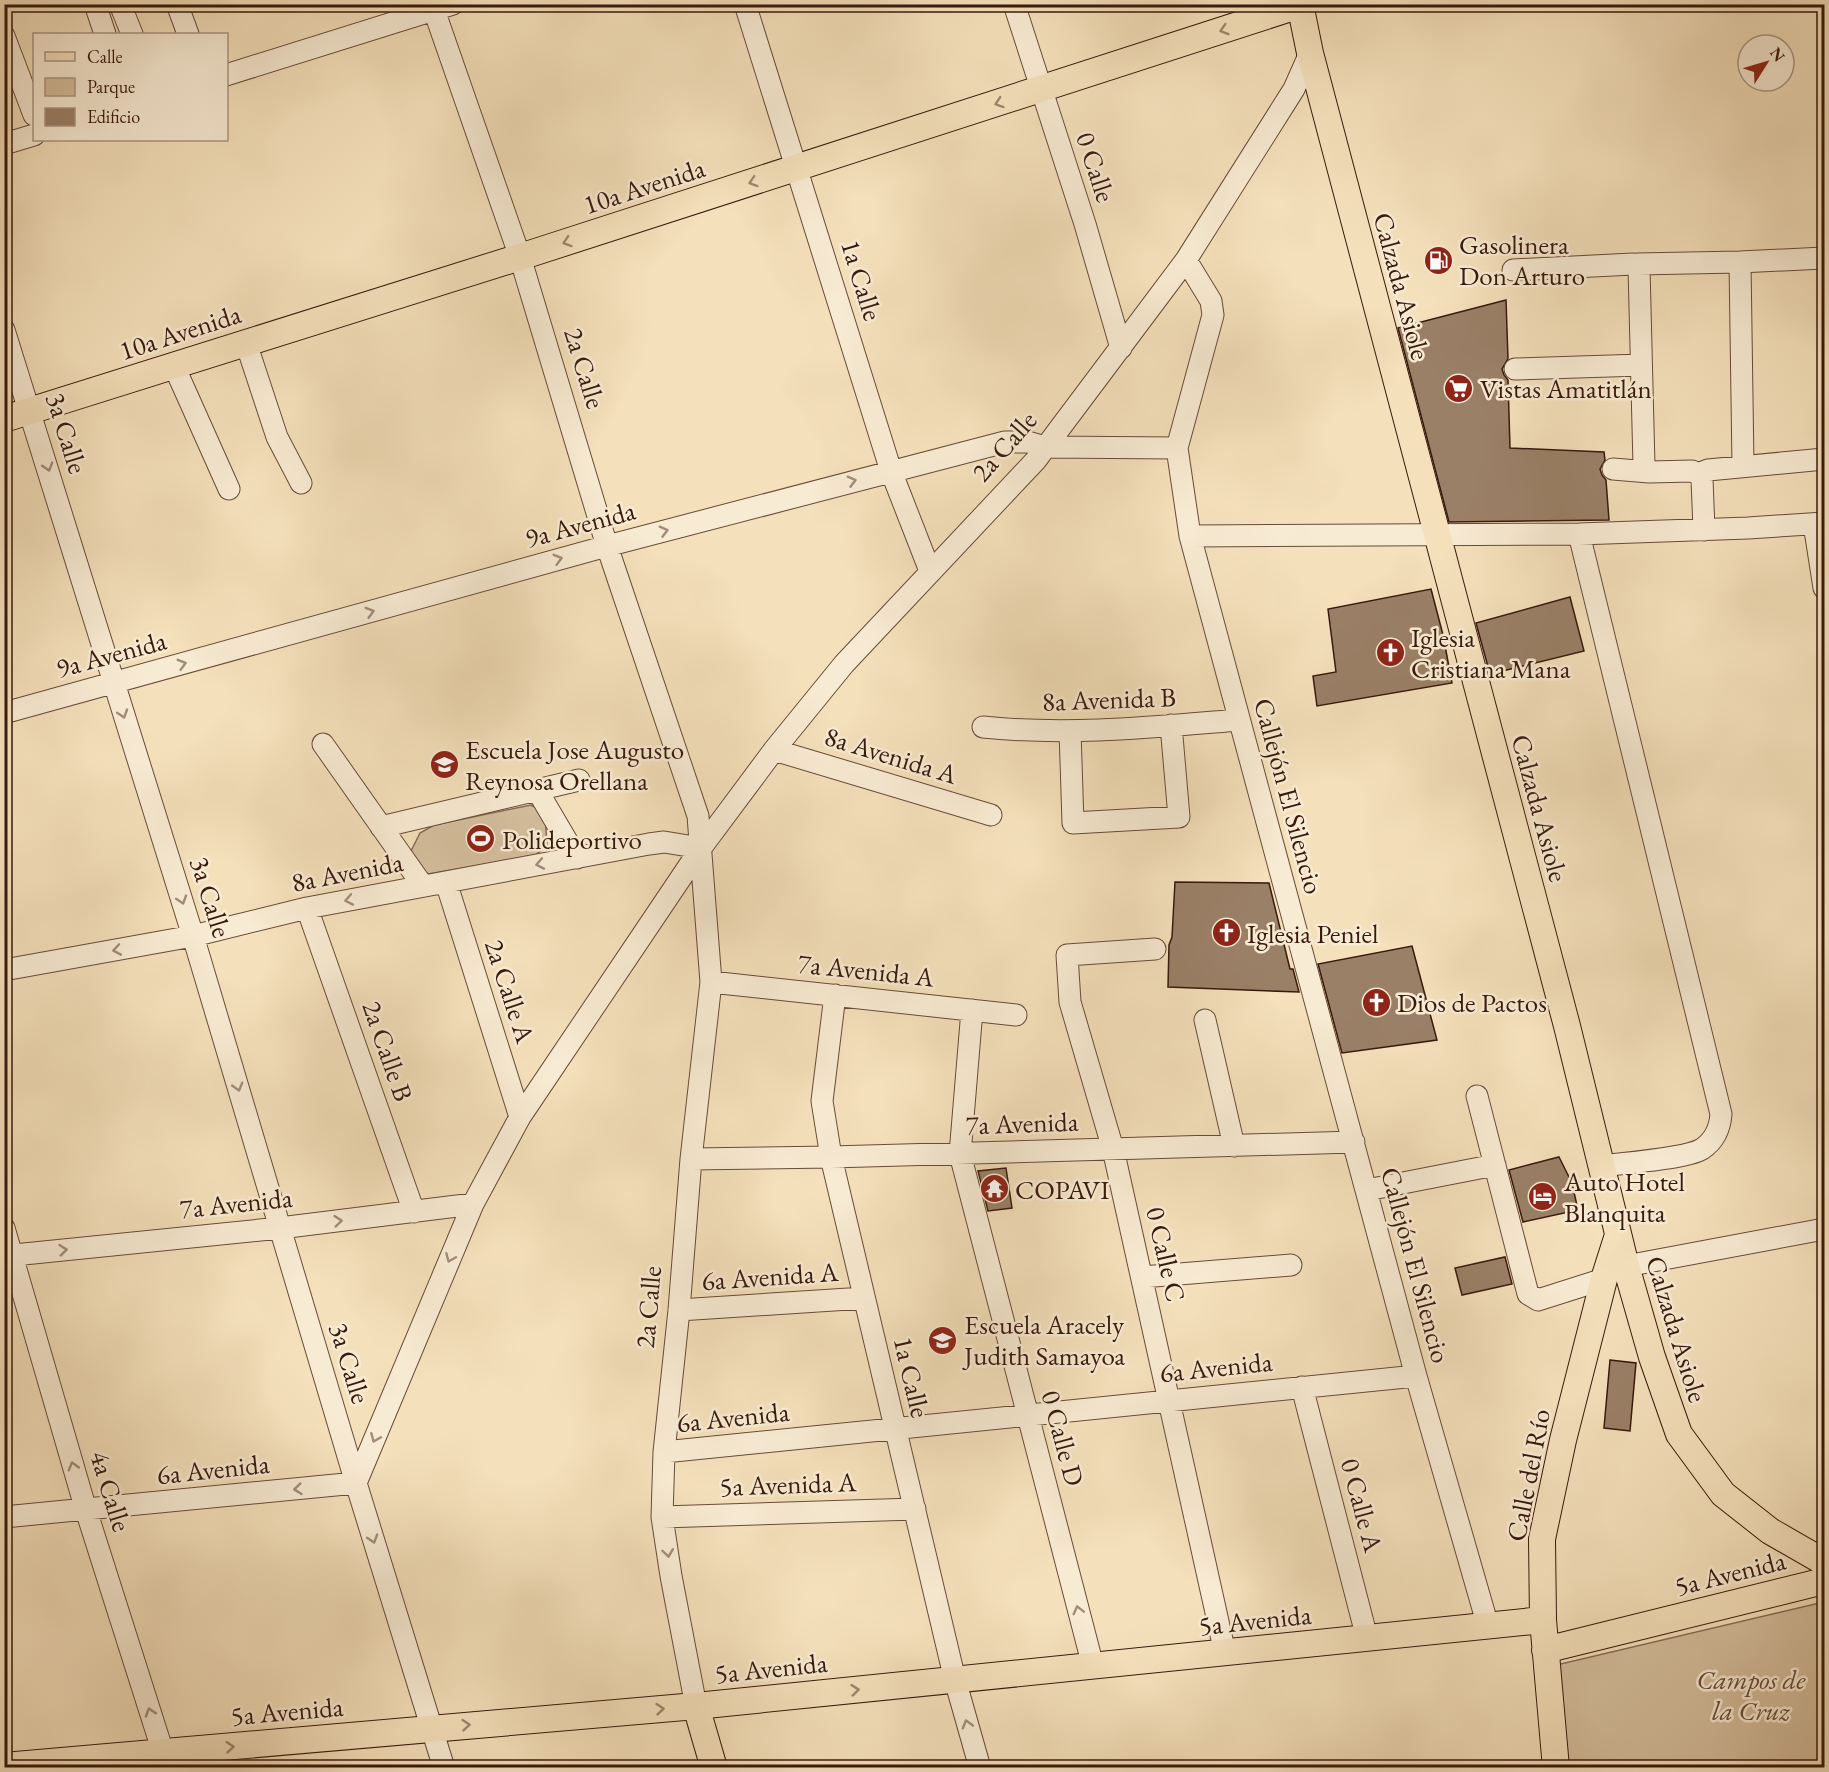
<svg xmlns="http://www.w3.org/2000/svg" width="1829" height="1772" font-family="'EB Garamond',serif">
<rect width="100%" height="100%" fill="#f4e0bb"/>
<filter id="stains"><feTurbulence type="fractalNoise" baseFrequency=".00333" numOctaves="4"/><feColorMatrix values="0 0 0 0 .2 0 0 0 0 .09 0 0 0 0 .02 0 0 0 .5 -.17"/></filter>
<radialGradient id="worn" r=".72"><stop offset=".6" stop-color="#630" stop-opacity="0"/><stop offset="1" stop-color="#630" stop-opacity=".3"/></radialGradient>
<path fill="#d4be9d" stroke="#866c54" stroke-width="1.5" d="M531,805L545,813L547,846L534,856L428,874L415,865L411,851L420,833L434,825Z
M1824,1602V1767H1566L1552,1666Z"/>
<path fill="#9a8067" stroke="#38190c" stroke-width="1.5" d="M1506,300L1508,359L1502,369L1504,375L1508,380L1510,448L1604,452L1605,460L1600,469L1602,475L1606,480L1609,520L1449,522L1398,328Z
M1431,589L1443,635L1452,683L1317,706L1313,676L1336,672L1328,609Z
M1570,597L1584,651L1490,674L1476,623Z
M1175,882L1269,883L1290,969H1293L1299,992L1168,987L1169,945L1172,937Z
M1412,946L1437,1040L1342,1053L1318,964Z
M1559,1157L1572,1183L1578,1210L1523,1222L1509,1170Z
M1006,1168L1012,1208L988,1211L978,1171Z
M1505,1257L1512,1284L1462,1295L1455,1268Z
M1610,1360L1636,1363L1630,1431L1604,1428Z"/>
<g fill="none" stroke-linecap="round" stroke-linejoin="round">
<defs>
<path id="minor" d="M95,4L105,34
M120,4L132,34
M177,4L188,34
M745,4L891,471L930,571
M1014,4L1085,224L1121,348
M434,10L520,257L607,546L698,816L711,982L691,1159L679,1310L664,1452L662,1517L671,1576L696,1706
M4,36L34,115
M226,75L453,4
M4,144L34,135
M1186,260L1211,301L1213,315L1177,448L1190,536L1416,1376L1488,1626
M1740,262L1743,466
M1637,264L1740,262L1824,258
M1513,270L1633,264L1639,268L1644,466L1646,471
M4,330L193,936L356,1483L444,1768
M246,343L277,437L301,483
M174,366L229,489
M1515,369L1641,365
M1613,469L1649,472L1692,471L1698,474L1702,479L1704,530
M1698,474L1708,470L1824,459
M1814,524L1824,588
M1579,534L1721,1114C1720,1128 1714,1141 1702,1149C1685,1159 1623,1163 1601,1166
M1190,536L1579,534L1748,528L1824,523
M4,713L607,546L1005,442H1028L1045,447L1177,448
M983,727C1068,736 1154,727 1239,720
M1070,731L1073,823L1179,817L1171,725
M323,744L423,886
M774,750L991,815
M537,790L577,858
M381,827L579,780
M446,882L520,1117
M307,908L414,1212
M1155,949L1067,955L1070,1002L1113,1149L1225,1653
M4,970L193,936L307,908L649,844L664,842L701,848
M711,982L1016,1015
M835,995L822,1101L831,1157L955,1680L980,1768
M972,1010L960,1154L1093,1666
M1205,1020L1234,1146
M1477,1096L1528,1294L1538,1300L1604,1279
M691,1159L831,1157L1354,1142
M1367,1190L1495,1165
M4,1228L86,1510L168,1768
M4,1256L280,1228L473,1204
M1626,1266L1824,1229
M1142,1277L1291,1265
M679,1310L864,1298
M1302,1387L1367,1638
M664,1452L1416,1376
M356,1483L473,1204L520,1117L701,848L774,750L844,664L1036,460L1186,260L1294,89L1310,53
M4,1517L356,1483
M662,1517L915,1509"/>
<path id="major" d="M1300,4L1310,53L1567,1026L1626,1266L1652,1357L1679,1434L1723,1494L1770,1531L1824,1562
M4,419L520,257L1300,5
M1545,1650L1824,1581
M696,1706L714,1768
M4,1766L696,1706L1543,1620
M1556,1768L1543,1620L1542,1539L1563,1440L1604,1279L1618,1235"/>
</defs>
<use href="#minor" stroke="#674b38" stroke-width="23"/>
<use href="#major" stroke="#38190c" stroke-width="28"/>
<use href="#minor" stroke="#f8ebd3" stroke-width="21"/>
<use href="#major" stroke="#f4e0bb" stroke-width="26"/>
</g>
<defs><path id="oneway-chevron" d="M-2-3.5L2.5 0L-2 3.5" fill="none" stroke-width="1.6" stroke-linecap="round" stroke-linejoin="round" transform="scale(1.5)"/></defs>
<g stroke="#9f866c">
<use href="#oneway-chevron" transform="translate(1224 30) rotate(162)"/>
<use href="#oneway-chevron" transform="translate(999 103) rotate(162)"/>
<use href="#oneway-chevron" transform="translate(753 182) rotate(162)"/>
<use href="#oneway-chevron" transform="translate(567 242) rotate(162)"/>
<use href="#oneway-chevron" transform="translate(855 1690) rotate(-6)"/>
<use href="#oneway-chevron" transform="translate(660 1709) rotate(-5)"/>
<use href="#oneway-chevron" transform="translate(466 1725) rotate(-5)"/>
<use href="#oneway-chevron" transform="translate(230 1747) rotate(-5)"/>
</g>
<g stroke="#a28c79">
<use href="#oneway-chevron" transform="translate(48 467) rotate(73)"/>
<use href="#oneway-chevron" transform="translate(852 481) rotate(-15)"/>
<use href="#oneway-chevron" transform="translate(664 531) rotate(-15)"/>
<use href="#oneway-chevron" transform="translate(558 559) rotate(-16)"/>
<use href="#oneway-chevron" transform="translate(370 612) rotate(-16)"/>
<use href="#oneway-chevron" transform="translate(182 664) rotate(-16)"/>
<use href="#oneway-chevron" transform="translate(123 714) rotate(72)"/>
<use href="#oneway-chevron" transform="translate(540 864) rotate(169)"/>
<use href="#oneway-chevron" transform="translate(182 900) rotate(72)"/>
<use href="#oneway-chevron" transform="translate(349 900) rotate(169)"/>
<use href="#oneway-chevron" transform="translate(117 950) rotate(170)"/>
<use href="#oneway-chevron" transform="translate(238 1087) rotate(74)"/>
<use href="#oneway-chevron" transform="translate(338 1221) rotate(-6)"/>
<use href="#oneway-chevron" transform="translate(63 1250) rotate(-6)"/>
<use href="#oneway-chevron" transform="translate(450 1258) rotate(113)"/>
<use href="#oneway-chevron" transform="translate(375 1438) rotate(113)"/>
<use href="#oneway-chevron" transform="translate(73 1466) rotate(-106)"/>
<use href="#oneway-chevron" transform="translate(298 1489) rotate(174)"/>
<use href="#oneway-chevron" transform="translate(373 1539) rotate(73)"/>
<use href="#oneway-chevron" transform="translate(668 1553) rotate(82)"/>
<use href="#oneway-chevron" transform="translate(1078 1610) rotate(-104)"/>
<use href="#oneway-chevron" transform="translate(150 1712) rotate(-108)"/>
<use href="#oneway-chevron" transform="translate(967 1724) rotate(-106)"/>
</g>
<defs>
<symbol id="fuel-disc" viewBox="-11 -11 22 22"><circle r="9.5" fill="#8f2418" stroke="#f8ebd3"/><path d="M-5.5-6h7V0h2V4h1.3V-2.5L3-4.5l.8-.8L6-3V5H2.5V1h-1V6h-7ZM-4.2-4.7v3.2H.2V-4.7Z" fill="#fff"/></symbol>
<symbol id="supermarket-disc" viewBox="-11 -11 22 22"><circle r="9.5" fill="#8f2418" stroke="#f8ebd3"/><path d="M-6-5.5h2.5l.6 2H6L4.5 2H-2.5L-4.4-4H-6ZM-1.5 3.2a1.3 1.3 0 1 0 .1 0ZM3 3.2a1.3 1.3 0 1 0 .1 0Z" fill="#fff"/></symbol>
<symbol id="church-disc" viewBox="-11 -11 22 22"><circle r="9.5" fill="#8f2418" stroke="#f8ebd3"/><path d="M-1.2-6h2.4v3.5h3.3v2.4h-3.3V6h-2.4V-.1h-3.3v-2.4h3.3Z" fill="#fff"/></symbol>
<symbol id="school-disc" viewBox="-11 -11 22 22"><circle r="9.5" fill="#8f2418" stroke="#f8ebd3"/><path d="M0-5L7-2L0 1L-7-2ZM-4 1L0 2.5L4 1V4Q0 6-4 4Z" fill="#fff"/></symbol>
<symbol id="stadium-disc" viewBox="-11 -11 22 22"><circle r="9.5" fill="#8f2418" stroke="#f8ebd3"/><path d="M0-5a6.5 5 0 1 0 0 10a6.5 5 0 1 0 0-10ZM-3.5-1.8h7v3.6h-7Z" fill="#fff"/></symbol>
<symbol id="temple-disc" viewBox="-11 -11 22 22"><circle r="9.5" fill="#8f2418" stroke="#f8ebd3"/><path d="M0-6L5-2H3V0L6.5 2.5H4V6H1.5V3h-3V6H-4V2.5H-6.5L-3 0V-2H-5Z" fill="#fff"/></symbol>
<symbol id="hotel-disc" viewBox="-11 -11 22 22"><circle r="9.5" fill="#8f2418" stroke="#f8ebd3"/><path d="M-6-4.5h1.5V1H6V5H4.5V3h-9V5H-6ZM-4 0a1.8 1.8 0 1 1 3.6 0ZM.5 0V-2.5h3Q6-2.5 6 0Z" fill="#fff"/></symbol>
</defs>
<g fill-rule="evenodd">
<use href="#fuel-disc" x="1422" y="244" width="33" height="33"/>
<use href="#supermarket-disc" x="1442" y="372" width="33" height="33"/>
<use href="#church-disc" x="1374" y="636" width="33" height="33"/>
<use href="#school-disc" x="428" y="748" width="33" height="33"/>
<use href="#stadium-disc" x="464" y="822" width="33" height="33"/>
<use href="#church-disc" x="1210" y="916" width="33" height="33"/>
<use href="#church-disc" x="1360" y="986" width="33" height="33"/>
<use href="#temple-disc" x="978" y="1172" width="33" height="33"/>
<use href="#hotel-disc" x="1526" y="1180" width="33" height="33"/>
<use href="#school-disc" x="926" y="1324" width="33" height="33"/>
</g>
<g text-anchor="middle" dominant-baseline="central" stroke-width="5" stroke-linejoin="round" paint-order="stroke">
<g font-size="27" fill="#38190c" stroke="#f8ebd3">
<text transform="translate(1096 167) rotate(72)">0 Calle</text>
<text transform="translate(644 186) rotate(-18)">10a Avenida</text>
<text transform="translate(862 280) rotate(73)">1a Calle</text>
<text transform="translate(1402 286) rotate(75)">Calzada Asiole</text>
<text transform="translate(180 332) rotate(-18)">10a Avenida</text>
<text transform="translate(585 368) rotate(73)">2a Calle</text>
<text transform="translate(67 433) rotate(73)">3a Calle</text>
<text transform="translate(1004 446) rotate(-49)">2a Calle</text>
<text transform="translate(580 524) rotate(-15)">9a Avenida</text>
<text transform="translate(111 654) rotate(-15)">9a Avenida</text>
<text transform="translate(1109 699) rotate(-2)">8a Avenida B</text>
<text transform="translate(891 755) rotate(17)">8a Avenida A</text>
<text transform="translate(1289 796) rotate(75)">Callejón El Silencio</text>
<text transform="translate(1540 808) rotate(75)">Calzada Asiole</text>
<text transform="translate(347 872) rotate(-11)">8a Avenida</text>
<text transform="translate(211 897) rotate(73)">3a Calle</text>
<text transform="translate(866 970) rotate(6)">7a Avenida A</text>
<text transform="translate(510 991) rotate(72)">2a Calle A</text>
<text transform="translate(388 1051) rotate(71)">2a Calle B</text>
<text transform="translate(1022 1123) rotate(-2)">7a Avenida</text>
<text transform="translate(236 1203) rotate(-6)">7a Avenida</text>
<text transform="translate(1166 1254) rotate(77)">0 Calle C</text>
<text transform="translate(1416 1265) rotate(75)">Callejón El Silencio</text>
<text transform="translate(770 1276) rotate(-4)">6a Avenida A</text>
<text transform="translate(648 1307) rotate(-85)">2a Calle</text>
<text transform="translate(1677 1329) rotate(73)">Calzada Asiole</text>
<text transform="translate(350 1363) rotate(73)">3a Calle</text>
<text transform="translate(1216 1367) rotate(-6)">6a Avenida</text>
<text transform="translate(912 1377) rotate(77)">1a Calle</text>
<text transform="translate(733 1417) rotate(-6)">6a Avenida</text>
<text transform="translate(1063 1438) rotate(75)">0 Calle D</text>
<text transform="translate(213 1469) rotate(-6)">6a Avenida</text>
<text transform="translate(1528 1475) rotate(-79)">Calle del Río</text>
<text transform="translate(788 1484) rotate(-2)">5a Avenida A</text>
<text transform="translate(111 1491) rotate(73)">4a Calle</text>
<text transform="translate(1362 1505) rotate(75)">0 Calle A</text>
<text transform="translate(1730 1573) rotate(-14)">5a Avenida</text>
<text transform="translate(1255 1620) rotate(-6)">5a Avenida</text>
<text transform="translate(771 1668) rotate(-6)">5a Avenida</text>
<text transform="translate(287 1711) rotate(-5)">5a Avenida</text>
</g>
<g font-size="27" fill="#38190c" stroke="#f8ebd3" text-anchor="start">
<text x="1459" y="244">Gasolinera<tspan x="1459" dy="31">Don Arturo</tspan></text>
<text x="1480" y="388">Vistas Amatitlán</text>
<text x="1411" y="637">Iglesia<tspan x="1411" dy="31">Cristiana Mana</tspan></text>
<text x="465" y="749">Escuela Jose Augusto<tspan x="465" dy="31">Reynosa Orellana</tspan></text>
<text x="502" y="839">Polideportivo</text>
<text x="1247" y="933">Iglesia Peniel</text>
<text x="1397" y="1002">Dios de Pactos</text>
<text x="1564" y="1181">Auto Hotel<tspan x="1564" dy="31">Blanquita</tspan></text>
<text x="1015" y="1189">COPAVI</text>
<text x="964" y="1324">Escuela Aracely<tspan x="964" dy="31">Judith Samayoa</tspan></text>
</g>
<g font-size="27" font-style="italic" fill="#674b38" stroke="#f8ebd3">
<text x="1751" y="1679">Campos de<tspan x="1751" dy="31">la Cruz</tspan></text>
</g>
</g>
<rect width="1829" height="1772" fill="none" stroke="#f4e0bb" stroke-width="24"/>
<rect x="6" y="6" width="1817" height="1760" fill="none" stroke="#38190c" stroke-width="3"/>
<rect x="12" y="12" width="1805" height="1748" fill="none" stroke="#38190c" stroke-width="1.5"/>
<rect x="33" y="33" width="195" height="108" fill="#f8ebd3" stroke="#ab9783" stroke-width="1.5"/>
<rect x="45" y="52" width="30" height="9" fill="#f4e0bb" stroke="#ab9783" stroke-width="1.5"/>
<text x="87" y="63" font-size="18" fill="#38190c">Calle</text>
<rect x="45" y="78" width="30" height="18" fill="#d4be9d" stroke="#ab9783" stroke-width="1.5"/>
<text x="87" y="93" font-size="18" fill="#38190c">Parque</text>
<rect x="45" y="108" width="30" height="18" fill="#9a8067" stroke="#ab9783" stroke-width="1.5"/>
<text x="87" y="123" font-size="18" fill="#38190c">Edificio</text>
<g transform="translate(1766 63) rotate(53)"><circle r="28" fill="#f8ebd3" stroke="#ab9783" stroke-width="1.5"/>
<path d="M0-4.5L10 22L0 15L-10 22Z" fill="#8f2418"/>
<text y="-9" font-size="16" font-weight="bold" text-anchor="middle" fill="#38190c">N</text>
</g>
<rect width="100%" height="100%" filter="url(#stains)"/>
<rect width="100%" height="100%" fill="url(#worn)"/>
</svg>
